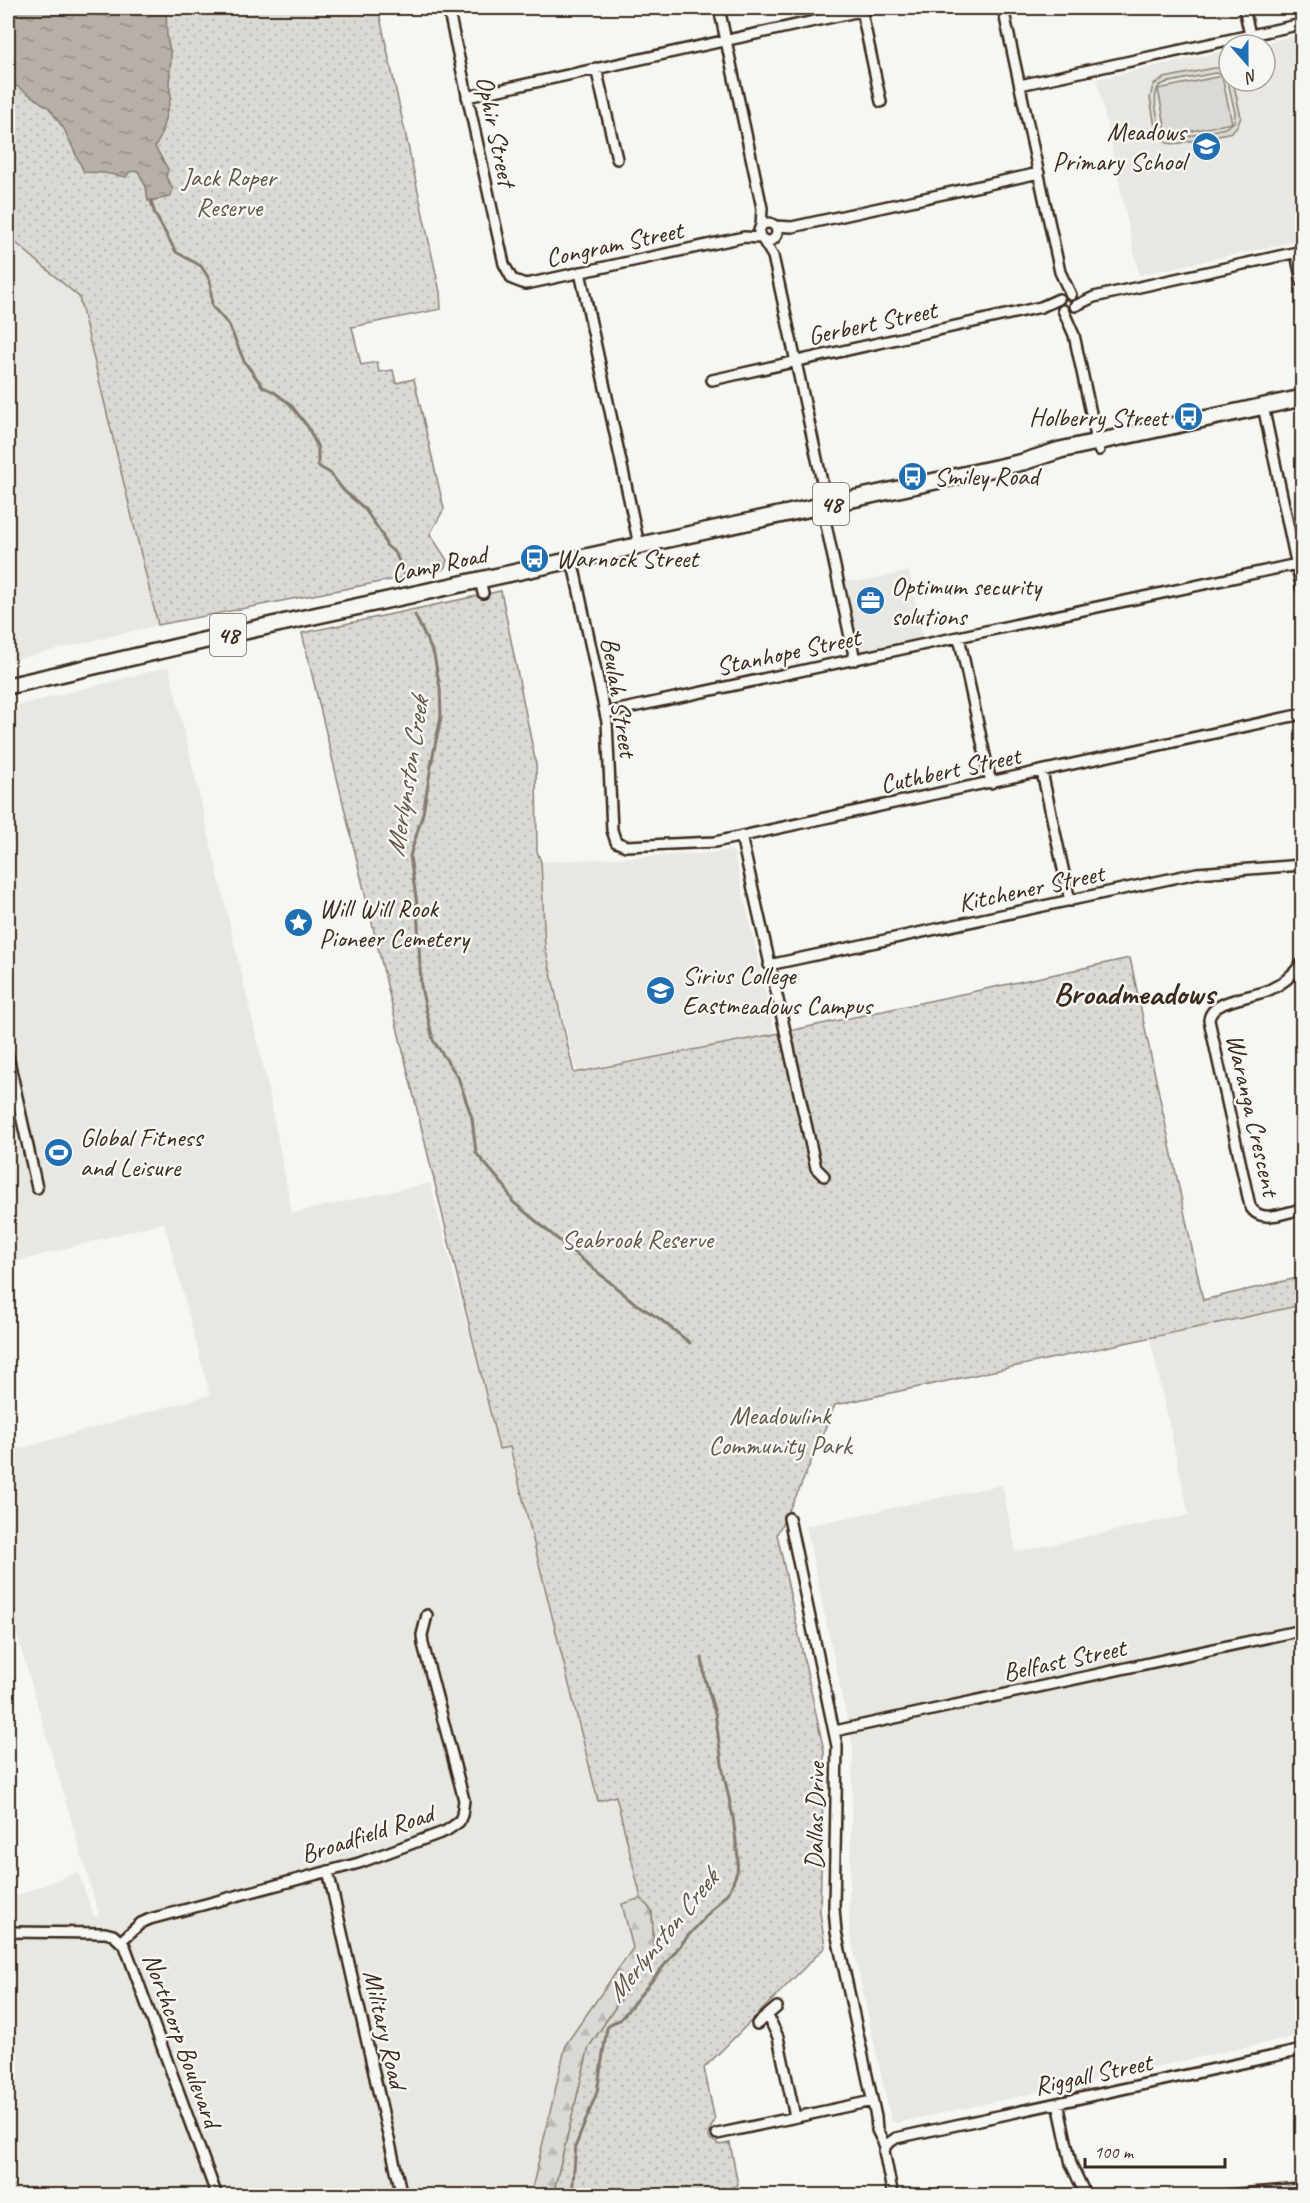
<svg xmlns="http://www.w3.org/2000/svg" width="1310" height="2203" font-family="Caveat,sans-serif">
<defs>
<pattern id="forest-firs" width="22" height="20" patternUnits="userSpaceOnUse" patternTransform="scale(1.5)"><rect width="22" height="20" fill="#dad9d3"/><path d="M5 1l3.5 6h-7zM16 11l3.5 6h-7z" fill="#bcbab5"/></pattern>
<pattern id="park-dots" width="8" height="8" patternUnits="userSpaceOnUse" patternTransform="scale(1.5)"><rect width="8" height="8" fill="#dad9d3"/><path d="M2 2h.1M6 6h.1" fill="none" stroke="#bcbab5" stroke-width="1.8" stroke-linecap="round"/></pattern>
<pattern id="water-ripples" width="26" height="14" patternUnits="userSpaceOnUse" patternTransform="scale(1.5)"><rect width="26" height="14" fill="#b6b0a9"/><path d="M2 4q2-2 4 0t4 0M15 11q2-2 4 0t4 0" fill="none" stroke="#958f89"/></pattern>
</defs>
<rect width="100%" height="100%" fill="#f6f6f2"/>
<filter id="ink" filterUnits="userSpaceOnUse"><feTurbulence type="fractalNoise" baseFrequency=".0167" numOctaves="2"/><feDisplacementMap in="SourceGraphic" scale="12" xChannelSelector="R" yChannelSelector="G"/><feConvolveMatrix kernelMatrix="1 2 1 2 8 2 1 2 1" color-interpolation-filters="sRGB"/></filter>
<g filter="url(#ink)">
<path fill="#e8e7e2" d="M1302,34V240L1139,275L1097,79L1229,50V81H1265V45H1254Z
M8,236L79,297L158,625L8,661Z
M909,571L924,644L855,660L838,583L854,580L858,582Z
M169,667L266,1078L292,1213L430,1183L499,1449L509,1447L598,1801L616,1796L641,1898L622,1904L633,1948L566,2044L532,2189L533,2195H8V1899L78,1872L94,1917L99,1915L8,1604V1452L210,1395L164,1222L8,1264V708Z
M729,850L734,853L775,1034L577,1071L545,947L541,862L712,853Z
M1302,1305V1617L1301,1618L1302,1627V2035L896,2123L891,2120L849,1928L853,1748L806,1526L1002,1485L1016,1552L1189,1515L1150,1338Z"/>
<path fill="#dad9d3" stroke="#8a8278" stroke-width="1.5" fill-rule="evenodd" d="M1214,68H1222L1229,73V81H1233L1241,117L1238,125L1232,132L1176,144L1167,143L1158,135L1157,138L1150,98L1153,85L1164,78ZM1215,73L1221,74L1228,82L1235,113L1234,122L1225,128L1175,139L1166,136C1158,126 1151,98 1159,86L1165,83Z
M1222,76L1232,123L1167,136L1158,89Z"/>
<path fill="url(#forest-firs)" stroke="#8a8278" stroke-width="1.5" d="M641,1898L652,1911L654,1949L589,2047L553,2195H533L532,2189L566,2044L633,1948L622,1904Z"/>
<path fill="url(#park-dots)" stroke="#8a8278" stroke-width="1.5" d="M8,8H378L440,292L441,309L352,327L361,365L377,362L379,372L393,370L396,383L414,379L444,509L430,534L447,560L445,567L442,570L158,625L79,297L8,236Z
M501,591L536,764L537,851L541,862L545,947L574,1073L775,1034L1130,958L1203,1300L1302,1277V1305L835,1405L799,1490L777,1534L824,1751L820,1912L825,1947L704,2068L715,2120L708,2133L710,2139L720,2145L730,2143L738,2185L727,2189L729,2195H553L589,2047L654,1949L652,1911L641,1898L616,1796L598,1801L510,1447L499,1449L302,633Z"/>
<path fill="url(#water-ripples)" stroke="#857a71" stroke-width="1.5" d="M8,8H166L167,37L171,56L169,85L171,96L160,138L155,147L168,169L166,177L173,189L170,197L148,201L146,187L138,171L129,172L126,177L104,173L84,172L64,129L49,108L8,80Z"/>
<g fill="none" stroke-linecap="round" stroke-linejoin="round">
<path stroke="#857a71" stroke-width="3" d="M151,201L155,214L176,252L201,266L210,280L212,306L229,325L244,361L263,387L274,392L290,404L308,427L318,448V466L330,473L344,491L364,508L382,534L386,545L396,554L404,574
M415,615L434,655L440,688L441,717L433,755L423,813L410,856L417,905L421,987L433,1040L458,1077L472,1118L476,1153L505,1187L513,1202L636,1304L660,1319L690,1343
M572,2196L576,2145L597,2092L607,2028L612,2023L620,2020L688,1936L730,1890L737,1872L738,1858L733,1817L723,1771L715,1713L705,1679L702,1658"/>
<defs>
<path id="minor" d="M451,8L450,17L504,264L512,279L525,284L531,283L744,237L761,238
M719,8L762,208L761,227
M861,8L881,102
M1003,8L1060,272L1071,295
M1244,8L1250,35
M596,68L617,159
M1020,85L1302,24
M467,97L874,8
M759 232a9 9 0 1 1 18 0a9 9 0 1 1-18 0Z
M775,226L792,227L1039,173
M763,240L773,256L827,505
M1296,253L1302,282
M580,272L639,545
M1075,306L1094,297L1302,251
M1063,310L1074,335L1099,450
M712,380L1041,307L1059,299
M1263,406L1302,590
M822,506L855,660
M572,559L607,722L612,830L616,842L626,846L715,842L1302,714
M480,580L483,593
M959,637L991,783
M605,713L1297,564
M1042,772L1070,901
M741,836L816,1168L824,1176
M1302,963C1293,975 1283,984 1269,990C1252,998 1211,999 1209,1020L1250,1206C1260,1225 1286,1212 1302,1209
M769,965L1197,873L1302,865
M8,1056L37,1188
M789,1518L837,1746L834,1908L836,1932L876,2117L877,2130L885,2146
M835,1731L1302,1630
M328,1871L402,2196
M8,1932L105,1933L113,1935L125,1946L217,2196
M121,1941L141,1923L150,1919L359,1863L446,1831L459,1822L462,1815L464,1800L423,1644L422,1635L427,1615
M768,2016L778,2037L795,2117
M757,2024L777,2007
M1058,2103L1071,2164L1086,2196
M717,2134L872,2101
M1225,2195L1302,2189
M893,2196L884,2151L886,2145L896,2138L1302,2050"/>
<path id="primary" d="M8,686L254,629L1023,462L1060,450L1097,442L1302,398"/>
</defs>
<use href="#minor" stroke="#3b2a1e" stroke-width="14"/>
<use href="#primary" stroke="#3b2a1e" stroke-width="20"/>
<use href="#minor" stroke="#f6f6f2" stroke-width="9"/>
<use href="#primary" stroke="#f6f6f2" stroke-width="15"/>
</g>
</g>
<defs>
<symbol id="school-disc" viewBox="-11 -11 22 22"><circle r="9.5" fill="#1f6fb2" stroke="#f6f6f2"/><path d="M0-5L7-2L0 1L-7-2ZM-4 1L0 2.5L4 1V4Q0 6-4 4Z" fill="#fff"/></symbol>
<symbol id="bus-disc" viewBox="-11 -11 22 22"><circle r="9.5" fill="#1f6fb2" stroke="#f6f6f2"/><path d="M-5-6H5V4H4V6H2V4H-2V6H-4V4H-5ZM-3.5-4V0h7V-4ZM-3.5 1.2v1.5H-2V1.2ZM2 1.2v1.5H3.5V1.2Z" fill="#fff"/></symbol>
<symbol id="office-disc" viewBox="-11 -11 22 22"><circle r="9.5" fill="#1f6fb2" stroke="#f6f6f2"/><path d="M-6-3h4V-5.5h4V-3h4V5H-6ZM-1-4.5V-3h2v-1.5ZM-6 0V1H6V0Z" fill="#fff"/></symbol>
<symbol id="sight-disc" viewBox="-11 -11 22 22"><circle r="9.5" fill="#1f6fb2" stroke="#f6f6f2"/><path d="M0-6L1.8-2.2L6-1.7L2.9 1.2L3.7 5.4L0 3.3L-3.7 5.4L-2.9 1.2L-6-1.7L-1.8-2.2Z" fill="#fff"/></symbol>
<symbol id="stadium-disc" viewBox="-11 -11 22 22"><circle r="9.5" fill="#1f6fb2" stroke="#f6f6f2"/><path d="M0-5a6.5 5 0 1 0 0 10a6.5 5 0 1 0 0-10ZM-3.5-1.8h7v3.6h-7Z" fill="#fff"/></symbol>
</defs>
<g fill-rule="evenodd">
<use href="#school-disc" x="1190" y="130" width="33" height="33"/>
<use href="#bus-disc" x="1172" y="400" width="33" height="33"/>
<use href="#bus-disc" x="896" y="460" width="33" height="33"/>
<use href="#bus-disc" x="518" y="542" width="33" height="33"/>
<use href="#office-disc" x="854" y="584" width="33" height="33"/>
<use href="#sight-disc" x="282" y="906" width="33" height="33"/>
<use href="#school-disc" x="644" y="974" width="33" height="33"/>
<use href="#stadium-disc" x="42" y="1136" width="33" height="33"/>
</g>
<g text-anchor="middle" dominant-baseline="central" stroke-width="5" stroke-linejoin="round" paint-order="stroke">
<g fill="#f6f6f2" stroke="#73675e" stroke-width="1.5">
<rect x="813" y="483" width="36" height="42" rx="4.5"/>
<rect x="210" y="614" width="36" height="42" rx="4.5"/>
</g>
<g font-size="24" font-weight="bold" fill="#3b2a1e">
<text x="831" y="504">48</text>
<text x="228" y="635">48</text>
</g>
<g font-size="26" fill="#3b2a1e" stroke="#f6f6f2">
<text transform="translate(496 131) rotate(78)">Ophir Street</text>
<text transform="translate(614 244) rotate(-12)">Congram Street</text>
<text transform="translate(872 323) rotate(-12)">Gerbert Street</text>
<text transform="translate(439 564) rotate(-12)">Camp Road</text>
<text transform="translate(788 652) rotate(-12)">Stanhope Street</text>
<text transform="translate(619 697) rotate(81)">Beulah Street</text>
<text transform="translate(950 770) rotate(-12)">Cuthbert Street</text>
<text transform="translate(1031 888) rotate(-12)">Kitchener Street</text>
<text transform="translate(1253 1115) rotate(77)">Waranga Crescent</text>
<text transform="translate(1064 1660) rotate(-12)">Belfast Street</text>
<text transform="translate(815 1816) rotate(-89)">Dallas Drive</text>
<text transform="translate(367 1834) rotate(-18)">Broadfield Road</text>
<text transform="translate(385 2029) rotate(77)">Military Road</text>
<text transform="translate(182 2040) rotate(70)">Northcorp Boulevard</text>
<text transform="translate(1093 2074) rotate(-12)">Riggall Street</text>
</g>
<g font-size="26" fill="#3b2a1e" stroke="#f6f6f2" text-anchor="start">
<text x="1186" y="131" text-anchor="end">Meadows<tspan x="1186" dy="30">Primary School</tspan></text>
<text x="1167" y="417" text-anchor="end">Holberry Street</text>
<text x="934" y="476">Smiley Road</text>
<text x="556" y="558">Warnock Street</text>
<text x="891" y="586">Optimum security<tspan x="891" dy="30">solutions</tspan></text>
<text x="319" y="908">Will Will Rook<tspan x="319" dy="30">Pioneer Cemetery</tspan></text>
<text x="682" y="975">Sirius College<tspan x="682" dy="30">Eastmeadows Campus</tspan></text>
<text x="80" y="1137">Global Fitness<tspan x="80" dy="30">and Leisure</tspan></text>
</g>
<g font-size="26" fill="#63564b" stroke="#f6f6f2">
<text x="229" y="177">Jack Roper<tspan x="229" dy="30">Reserve</tspan></text>
<text x="637" y="1239">Seabrook Reserve</text>
<text x="780" y="1415">Meadowlink<tspan x="780" dy="30">Community Park</tspan></text>
</g>
<g font-size="27" font-style="italic" fill="#605248" stroke="#f6f6f2">
<text transform="translate(407 777) rotate(-81)">Merlynston Creek</text>
<text transform="translate(662 1936) rotate(-51)">Merlynston Creek</text>
</g>
<g font-size="32" font-weight="bold" fill="#3b2a1e" stroke="#f6f6f2">
<text x="1134" y="993">Broadmeadows</text>
</g>
</g>
<rect width="1310" height="2203" fill="none" stroke="#f6f6f2" stroke-width="30"/>
<rect x="15" y="15" width="1280" height="2173" fill="none" stroke="#3b2a1e" stroke-width="2" filter="url(#ink)"/>
<g transform="translate(1247 63) rotate(159)"><circle r="28" fill="#f6f6f2" stroke="#aba49d" stroke-width="1.5"/>
<path d="M0-4.5L10 22L0 15L-10 22Z" fill="#1f6fb2"/>
<text y="-9" font-size="16" font-weight="bold" text-anchor="middle" fill="#3b2a1e">N</text>
</g>
<path d="M1085 2158v9h140v-9" fill="none" stroke="#3b2a1e" stroke-width="3"/>
<text x="1094" y="2158" font-size="18" fill="#3b2a1e" stroke="#f6f6f2" stroke-width="4.5" paint-order="stroke">100 m</text>
</svg>
